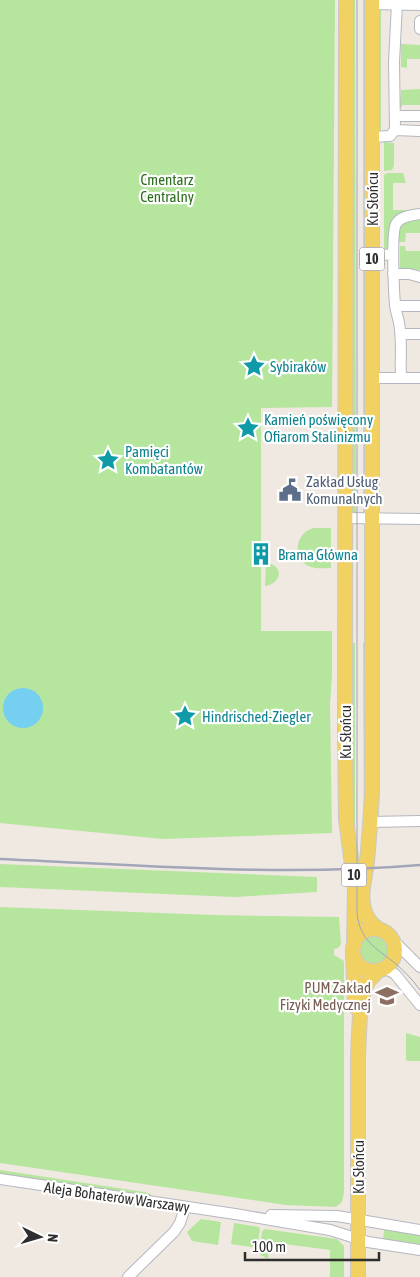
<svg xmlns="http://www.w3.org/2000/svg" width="420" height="1277" font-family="'Asap Condensed',sans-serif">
<rect width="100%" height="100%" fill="#efe9e1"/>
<path fill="#b6e59e" d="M0,0H335L332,407L261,408V631H332V675L330,704L332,833L163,839L0,823Z
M351,0H355L356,514L351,512Z
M363,0H369L366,513L363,514Z
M381,7V134L378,132L377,11Z
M401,44L420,45V59H407V68L401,67Z
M420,89V105H402V107H400L401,90Z
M384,142L394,143V166L392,170L384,171Z
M387,173H403L406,183H393V210H407V214H405L390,249L384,252V175Z
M420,217V233H406L405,242H396L397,229L402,223Z
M400,246H405L406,251H420V270H416V275L408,271V269L400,268Z
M313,528H331V568C324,568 317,569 311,567C292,560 294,534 313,528Z
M266,563C283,564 283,582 266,586H265Z
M350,643H355V851L352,830Z
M363,643H368L364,850Z
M0,864L317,877V892L235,897L0,887Z
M0,907L214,915L339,917L341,944L338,948L334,949V955L344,961V1192L342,1202L336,1207L286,1205L0,1163Z
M359 950a15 15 0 1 1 30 0a15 15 0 1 1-30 0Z
M406,1033L420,1037V1061H408L406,1060Z
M0,1170L144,1192L151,1194V1197L0,1174Z
M201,1219L221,1222L218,1245L192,1241L187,1232Z
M234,1223L259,1227L260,1230L257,1248L231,1244Z
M265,1229L337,1239L344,1246V1277H330V1250L269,1242L268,1259L259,1254L262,1231Z
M384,1230L420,1235V1246L383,1241Z"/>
<path fill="#75cff0" d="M3 708a20 20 0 1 1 40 0a20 20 0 1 1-40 0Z"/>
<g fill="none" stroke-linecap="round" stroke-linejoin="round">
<defs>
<path id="minor" d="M372,4L420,5
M420,21V29
M395,116H420
M395,130L394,62L397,4
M372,137L390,136L395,130L420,131
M372,254L393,255
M393,274H409L420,277
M395,306H420
M401,334H420
M372,378H420
M401,378C400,362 402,347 400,331C400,322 396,314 395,305C394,292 391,233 396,224C400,216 412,215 420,214
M346,518L420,519
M370,822L420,821
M391,938L420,967
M381,969H386L395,974L420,1005
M0,1179L235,1214L330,1230L368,1242L420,1250
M271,1215L337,1216L420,1230
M128,1277L174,1232L180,1223L185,1207"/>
<path id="major" d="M346,0L345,730L346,819L355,888L354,946
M372,0V792C371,815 369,839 367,862C365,877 360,894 364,909C366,917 372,925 380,930
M353 950a21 21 0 1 1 42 0a21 21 0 1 1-42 0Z
M353,953L355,1007
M358,1277V1057L360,1013L364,990L369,980L379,970"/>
</defs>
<use href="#minor" stroke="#b4b7c1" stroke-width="12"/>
<use href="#major" stroke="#c9c9c9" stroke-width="16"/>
<use href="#minor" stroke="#fff" stroke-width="10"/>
<use href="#major" stroke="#f2d163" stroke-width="14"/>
<path stroke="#a3a6b8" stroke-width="1" d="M357,0V913C360,941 376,948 396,964C405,972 413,980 420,990"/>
<path stroke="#a3a6b8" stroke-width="2.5" d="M246,363L256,367
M0,859C140,865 280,877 420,865"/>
</g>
<defs>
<symbol id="sight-bare" viewBox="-9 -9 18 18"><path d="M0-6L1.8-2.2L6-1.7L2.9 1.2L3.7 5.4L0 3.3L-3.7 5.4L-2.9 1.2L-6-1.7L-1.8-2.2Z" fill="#0f9aa8" stroke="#fff" stroke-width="2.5" paint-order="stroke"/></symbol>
<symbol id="civic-bare" viewBox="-9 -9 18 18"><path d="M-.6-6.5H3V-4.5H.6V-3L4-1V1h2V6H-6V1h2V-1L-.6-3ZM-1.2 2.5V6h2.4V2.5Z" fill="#5c6f8a" stroke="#fff" stroke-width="2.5" paint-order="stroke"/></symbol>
<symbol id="building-bare" viewBox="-9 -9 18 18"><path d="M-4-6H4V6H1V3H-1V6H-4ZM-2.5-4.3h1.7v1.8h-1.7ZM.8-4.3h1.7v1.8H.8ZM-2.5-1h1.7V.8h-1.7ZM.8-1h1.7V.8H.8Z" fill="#0f9aa8" stroke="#fff" stroke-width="2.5" paint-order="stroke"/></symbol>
<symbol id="university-bare" viewBox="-9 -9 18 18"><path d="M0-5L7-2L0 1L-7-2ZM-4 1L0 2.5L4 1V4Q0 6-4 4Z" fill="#8d6e63" stroke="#fff" stroke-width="2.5" paint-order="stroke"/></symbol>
</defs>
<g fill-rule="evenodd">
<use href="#sight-bare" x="238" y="350" width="32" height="32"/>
<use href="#sight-bare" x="232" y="412" width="32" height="32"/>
<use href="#sight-bare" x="92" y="444" width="32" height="32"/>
<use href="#civic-bare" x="274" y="474" width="32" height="32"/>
<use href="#building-bare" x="245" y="538" width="32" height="32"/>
<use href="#sight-bare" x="169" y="700" width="32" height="32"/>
<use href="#university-bare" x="371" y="980" width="32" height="32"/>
</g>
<g text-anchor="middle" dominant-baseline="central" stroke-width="4.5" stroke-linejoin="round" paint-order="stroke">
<g fill="#fff" stroke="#6d6d6d" stroke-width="1">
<rect x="359.5" y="247.5" width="25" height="23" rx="4"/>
<rect x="341.5" y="863.5" width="25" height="23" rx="4"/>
</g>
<g font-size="14" font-weight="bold" fill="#2e2e2e">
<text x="372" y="259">10</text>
<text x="354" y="875">10</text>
</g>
<g font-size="15" fill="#2c6e1b" stroke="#fff">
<text x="167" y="179">Cmentarz<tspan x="167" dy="17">Centralny</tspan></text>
</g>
<g font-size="15" fill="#2e2e2e" stroke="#fff">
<text transform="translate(372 199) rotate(-90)">Ku Słońcu</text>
<text transform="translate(345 732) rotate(-90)">Ku Słońcu</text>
<text transform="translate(358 1167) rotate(-90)">Ku Słońcu</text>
<text transform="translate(117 1197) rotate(8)">Aleja Bohaterów Warszawy</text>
</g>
<g font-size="15" fill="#0d838f" stroke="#fff" text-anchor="start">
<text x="270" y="366">Sybiraków</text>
<text x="264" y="419">Kamień poświęcony<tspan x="264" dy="17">Ofiarom Stalinizmu</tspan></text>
<text x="125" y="451">Pamięci<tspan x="125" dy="17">Kombatantów</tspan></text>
<text x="278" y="554">Brama Główna</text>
<text x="202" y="716">Hindrisched-Ziegler</text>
</g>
<g font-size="15" fill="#4e5e75" stroke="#fff" text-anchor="start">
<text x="306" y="481">Zakład Usług<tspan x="306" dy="17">Komunalnych</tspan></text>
</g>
<g font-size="15" fill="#785e54" stroke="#fff" text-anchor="end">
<text x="371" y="987">PUM Zakład<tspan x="371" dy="17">Fizyki Medycznej</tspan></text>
</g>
</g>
<g transform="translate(40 1237) rotate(95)" stroke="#ffffff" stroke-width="4" paint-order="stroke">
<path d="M0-4L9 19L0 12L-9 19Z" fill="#2e2e2e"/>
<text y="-8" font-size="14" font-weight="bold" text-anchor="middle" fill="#2e2e2e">N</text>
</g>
<path d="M245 1252v8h134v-8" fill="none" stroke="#2e2e2e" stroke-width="2.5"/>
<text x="252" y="1252" font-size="15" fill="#2e2e2e" stroke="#ffffff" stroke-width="4" paint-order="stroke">100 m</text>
</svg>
